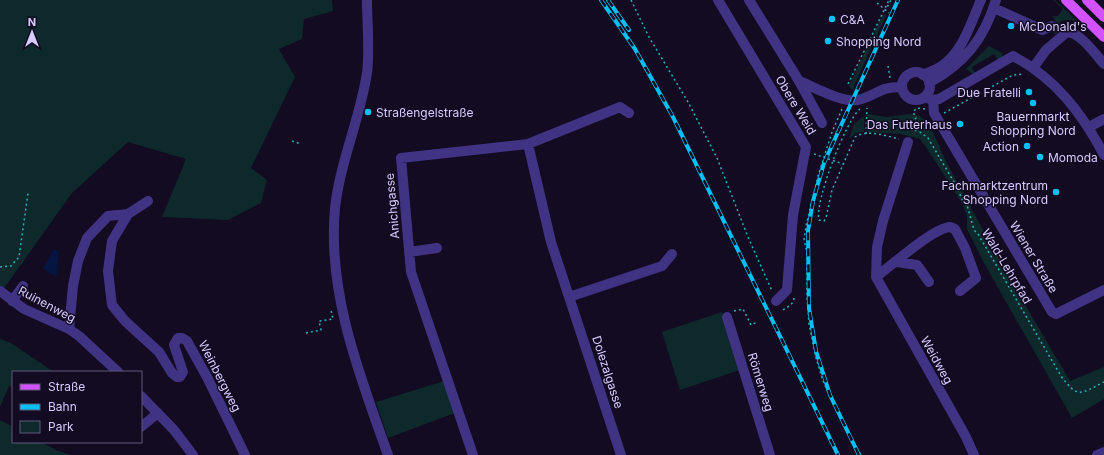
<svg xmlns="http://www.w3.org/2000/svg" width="1104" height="455" font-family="Inter,sans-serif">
<rect width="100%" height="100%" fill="#120b21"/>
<path fill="#0e292b" d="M0,0H332L333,11L304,19L302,39L279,49L295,77L251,168L267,180L261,203L228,220L162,217L186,159L128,142L72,193L0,294Z
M1053,0H1055L1090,33C1080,24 1073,16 1059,22L1063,28L1056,34H1054L1053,31L1056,24L1053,16H1058L1063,9Z
M883,14L886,15L854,86V90L851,89L849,86Z
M989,46L1002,53V57L998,60L994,54L972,67L975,73L973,74L966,69Z
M868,114C874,115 880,116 886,117C897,117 910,111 919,116C932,123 940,150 947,163C986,237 1027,309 1070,381L1104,367V399L1072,418L984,263L967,229V216L962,203L926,147L920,139L901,134L868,132Z
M864,116V132L856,133L849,139L854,124Z
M722,312L740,370L680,390L662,332Z
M0,339L11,343L54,372H13V387L9,386L0,407Z
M444,381L455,413L388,438L376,402Z
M0,420L13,427V442H41L56,450L71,455H0Z"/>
<path fill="#051440" d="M53,250H57L59,253L57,274L55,276L43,269Z"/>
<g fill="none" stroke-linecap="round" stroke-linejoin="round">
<path stroke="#24b1ba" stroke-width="1.5" stroke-dasharray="2 3" stroke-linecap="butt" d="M631,0L649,37L688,102L717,158L748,237L772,291
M877,3L889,13
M885,11L891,0
M888,66L890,78H889
M848,84L889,0
M842,109L832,132L818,176L806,226L804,240L807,252V296L809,324L816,358L823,381L835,408L861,455
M860,109C846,120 814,203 819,220L824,221L826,218L832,190L855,137C866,129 887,136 899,139
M925,109L917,108L913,112L916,118L905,127L920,132L928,138L954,182L964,203L967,205L974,230L978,234L1061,376C1078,399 1080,394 1104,382
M944,113L1013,75L1024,74
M866,134L867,108
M292,141L301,144
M814,154L843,164
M0,267L11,266L19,257L28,193
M783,310C789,306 794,304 794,297
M734,311L743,309L751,325L757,322
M306,333L321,330L319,321L333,319L331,310"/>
<path stroke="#403384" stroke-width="10" d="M367,0C367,24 370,49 367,73C360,119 340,162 335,208C327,293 360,376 388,455
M718,0L806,147L793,215L787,290L776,301
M749,0L799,81
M994,8L1042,30L1052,26
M1033,68L1046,50L1067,32C1081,33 1095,54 1104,64
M902 86a14 14 0 1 1 28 0a14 14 0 1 1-28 0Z
M923,75C929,72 935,70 940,67C963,53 971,22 981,0
M929,83C965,63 984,39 996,0
M924,97L933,100L939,99L1013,56C1055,78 1082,113 1104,155
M933,100L934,113L1052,312L1056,314L1104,290
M822,123L799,81C814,87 842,103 858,100C876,96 880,86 902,87
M1089,127L1104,119
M908,142L883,221L877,247L876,277L966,437L974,455
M528,144L551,242L621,455
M128,214L112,241L108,271L112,305L125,321L159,352L172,373L177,377H180L183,372L174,345L178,338H182L187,341L208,379L245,455
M409,252L437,248
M897,262L917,265L929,282
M876,277C891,266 933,228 950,227L955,229L965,248L976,278L960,291
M0,291L24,309L69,329L79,336L118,372
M569,297L662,266L672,254
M12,301L23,286
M727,317L770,455
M69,329L73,286L78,261L87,238L108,216L128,214L148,201
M141,396L174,430L193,455
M141,427L158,413
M473,455L411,272L401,158L528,144L620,107L629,113
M1097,455L1104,452"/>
<path stroke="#d352ff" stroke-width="10" d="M1066,0L1104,37
M1087,0L1104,17"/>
<defs>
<path id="rail" d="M601,0L635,49L673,117L838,455
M608,0L629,30
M859,455L830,395L816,351L809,308L808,231L813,201L824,163L898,0"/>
</defs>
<use href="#rail" stroke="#00c0f6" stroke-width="4"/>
<use href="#rail" stroke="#120b21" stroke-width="2.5" stroke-dasharray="8" stroke-linecap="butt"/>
</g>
<g fill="#00c0f6" stroke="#120b21" stroke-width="1.5">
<circle cx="832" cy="19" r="4"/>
<circle cx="1011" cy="26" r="4"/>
<circle cx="828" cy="41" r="4"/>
<circle cx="1029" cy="92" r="4"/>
<circle cx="1033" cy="103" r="4"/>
<circle cx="368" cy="112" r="4"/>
<circle cx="960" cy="124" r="4"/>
<circle cx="1027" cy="146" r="4"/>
<circle cx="1040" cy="157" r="4"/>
<circle cx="1056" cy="192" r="4"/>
</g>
<g text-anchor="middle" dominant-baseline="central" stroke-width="3" stroke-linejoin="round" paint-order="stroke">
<g font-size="12" fill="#d8cbff" stroke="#120b21" text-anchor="start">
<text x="840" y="19">C&amp;A</text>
<text x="1019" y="26">McDonald's</text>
<text x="836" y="41">Shopping Nord</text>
<text x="1021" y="92" text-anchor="end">Due Fratelli</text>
<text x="376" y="112">Straßengelstraße</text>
<text x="1033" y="116" text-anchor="middle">Bauernmarkt<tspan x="1033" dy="14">Shopping Nord</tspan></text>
<text x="952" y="124" text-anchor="end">Das Futterhaus</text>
<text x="1019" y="146" text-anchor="end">Action</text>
<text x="1048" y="157">Momoda</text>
<text x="1048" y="185" text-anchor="end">Fachmarktzentrum<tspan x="1048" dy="14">Shopping Nord</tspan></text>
</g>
<g font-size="12" fill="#d8cbff" stroke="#120b21">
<text transform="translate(796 105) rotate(59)">Obere Weid</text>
<text transform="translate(392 206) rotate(-95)">Anichgasse</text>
<text transform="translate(1034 257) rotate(59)">Wiener Straße</text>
<text transform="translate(1007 266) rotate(59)">Wald-Lehrpfad</text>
<text transform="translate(47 304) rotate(28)">Ruinenweg</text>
<text transform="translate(937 360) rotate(61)">Weidweg</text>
<text transform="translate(608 372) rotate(72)">Dolezalgasse</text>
<text transform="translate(220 376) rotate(63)">Weinbergweg</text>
<text transform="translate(761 382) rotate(73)">Römerweg</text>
</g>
</g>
<rect x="12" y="371" width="130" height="72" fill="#120b21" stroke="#61587a"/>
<rect x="20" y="384" width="20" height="6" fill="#d352ff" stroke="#61587a"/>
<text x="48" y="391" font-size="12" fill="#d8cbff">Straße</text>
<rect x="20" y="404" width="20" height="6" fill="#00c0f6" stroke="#61587a"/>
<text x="48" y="411" font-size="12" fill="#d8cbff">Bahn</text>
<rect x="20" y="421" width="20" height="12" fill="#0e292b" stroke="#61587a"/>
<text x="48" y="431" font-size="12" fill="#d8cbff">Park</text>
<g transform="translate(32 32)" stroke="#120b21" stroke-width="3" paint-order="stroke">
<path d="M0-3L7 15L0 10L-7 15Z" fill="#d8cbff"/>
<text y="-6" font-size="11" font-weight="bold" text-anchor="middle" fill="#d8cbff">N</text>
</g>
</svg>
